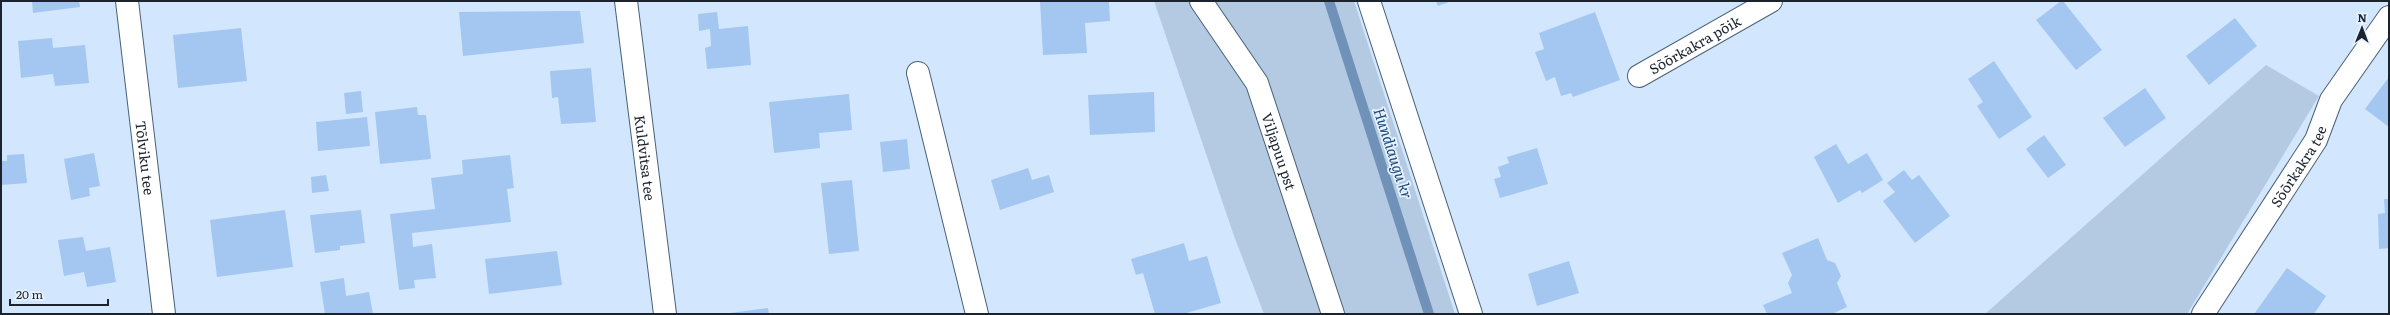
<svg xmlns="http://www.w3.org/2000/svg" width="2390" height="315" font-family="Literata,serif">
<rect width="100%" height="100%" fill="#d2e7fe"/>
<path fill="#b4cae2" d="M1154,1H1354L1455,314H1264L1234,236Z
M2266,65L2319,96L2187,314H1985Z"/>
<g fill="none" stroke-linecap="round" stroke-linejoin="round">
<path stroke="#7092b9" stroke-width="10" d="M1329,1L1429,314"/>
</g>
<path fill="#a3c7f0" d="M32,1H79L80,7L33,13Z
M1040,1H1109L1110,21L1085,23L1087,53L1043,55Z
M1436,1H1452L1438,6Z
M2061,1H2063L2102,50L2076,70L2036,20Z
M580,11L584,43L463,56L459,12Z
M717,12L719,29L748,26L751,65L707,69L705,48L711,46L710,29L699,31L698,14Z
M1595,12L1620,80L1573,97L1571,93L1561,96L1555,77L1546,81L1535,52L1544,49L1539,33Z
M2235,18L2257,46L2209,85L2186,56Z
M241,28L247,81L178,88L173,35Z
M52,38L53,48L85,45L89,83L55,86L53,74L21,78L18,41Z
M1994,61L2032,117L1999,139L1977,106L1983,102L1968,79Z
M591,68L596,122L561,124L558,97L552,98L550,71Z
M2389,77V127L2365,109Z
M2145,88L2166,118L2125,147L2103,118Z
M361,91L363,112L346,114L344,93Z
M1154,92L1155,132L1090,135L1088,95Z
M849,94L852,130L819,133L820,148L774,153L769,102Z
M417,107L418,115H426L431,159L380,164L375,112Z
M367,117L370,146L318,151L316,122Z
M2044,135L2066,165L2048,178L2026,149Z
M907,139L910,169L883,172L880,142Z
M1836,144L1848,164L1867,153L1883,180L1862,193L1860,190L1838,203L1814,157Z
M1537,148L1548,184L1500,198L1494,179L1501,177L1498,167L1509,163L1507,157Z
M94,153L100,186L89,188L90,196L71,200L64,159Z
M24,154L27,183L1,185V161H7V155Z
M510,155L514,188L507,189L511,222L412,233L413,247L432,244L436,278L414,280L415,288L399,290L390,214L435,209L431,178L463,174L462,160Z
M1028,168L1032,180L1049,175L1054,192L1000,210L991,180Z
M1904,170L1912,180L1919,175L1950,216L1915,243L1883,201L1895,192L1887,183Z
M326,175L329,191L312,193L311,177Z
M852,180L859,251L829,254L821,183Z
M2384,199H2389V248L2379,249L2378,214L2385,213Z
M285,210L293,267L217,277L210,220Z
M361,210L365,243L340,246V250L315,253L310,215Z
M83,237L86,251L110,247L116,282L87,287L84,272L64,276L58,240Z
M1818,238L1827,260L1835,263L1841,276L1837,283L1847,307L1832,314H1767L1763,305L1792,293L1788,283L1792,275L1782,253Z
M1184,243L1189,261L1207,256L1221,303L1183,314H1155L1143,273L1136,275L1131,259Z
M557,251L562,285L489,294L485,259Z
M1569,261L1579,293L1537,306L1528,274Z
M2287,268L2326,296L2314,314H2254Z
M344,278L346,296L369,292L373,314H325L320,282Z
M768,308L769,314H730V313Z"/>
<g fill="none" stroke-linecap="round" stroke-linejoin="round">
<defs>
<g id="minor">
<path id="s1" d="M127,1L164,314"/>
<path id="s2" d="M626,1L665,314"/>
<path id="s3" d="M1201,1L1257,83L1333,314"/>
<path d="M1369,1L1471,314"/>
<path d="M918,73L977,314"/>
<path id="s4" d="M1639,76L1771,1"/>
<path id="s5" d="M2203,314L2316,140L2331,100L2389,17"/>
</g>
</defs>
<use href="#minor" stroke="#4a6079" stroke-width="24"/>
<use href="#minor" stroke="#fff" stroke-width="22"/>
</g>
<g text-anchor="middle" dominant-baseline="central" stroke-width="3.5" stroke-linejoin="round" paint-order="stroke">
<g font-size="14" fill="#1a232e" stroke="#e8f3ff">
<text stroke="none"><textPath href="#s4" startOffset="64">Sõõrkakra põik</textPath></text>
<text stroke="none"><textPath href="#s3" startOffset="171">Viljapuu pst</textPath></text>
<text stroke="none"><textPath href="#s1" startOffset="158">Tõlviku tee</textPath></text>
<text stroke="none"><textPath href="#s2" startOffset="158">Kuldvitsa tee</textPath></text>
<text stroke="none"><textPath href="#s5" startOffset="176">Sõõrkakra tee</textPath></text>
</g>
<g font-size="15" font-style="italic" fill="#194a7c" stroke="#e8f3ff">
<text transform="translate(1394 153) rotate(72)">Hundiaugu kr</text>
</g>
</g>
<rect width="2390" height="315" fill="none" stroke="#1a232e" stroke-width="4"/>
<g transform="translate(2362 28) rotate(1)" stroke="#e8f3ff" stroke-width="3" paint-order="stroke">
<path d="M0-3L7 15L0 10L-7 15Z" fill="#1a232e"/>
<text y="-6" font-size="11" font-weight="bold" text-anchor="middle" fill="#1a232e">N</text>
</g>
<path d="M10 299v6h98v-6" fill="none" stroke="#1a232e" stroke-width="2"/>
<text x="16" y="299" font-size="12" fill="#1a232e" stroke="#e8f3ff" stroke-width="3" paint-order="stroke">20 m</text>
</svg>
